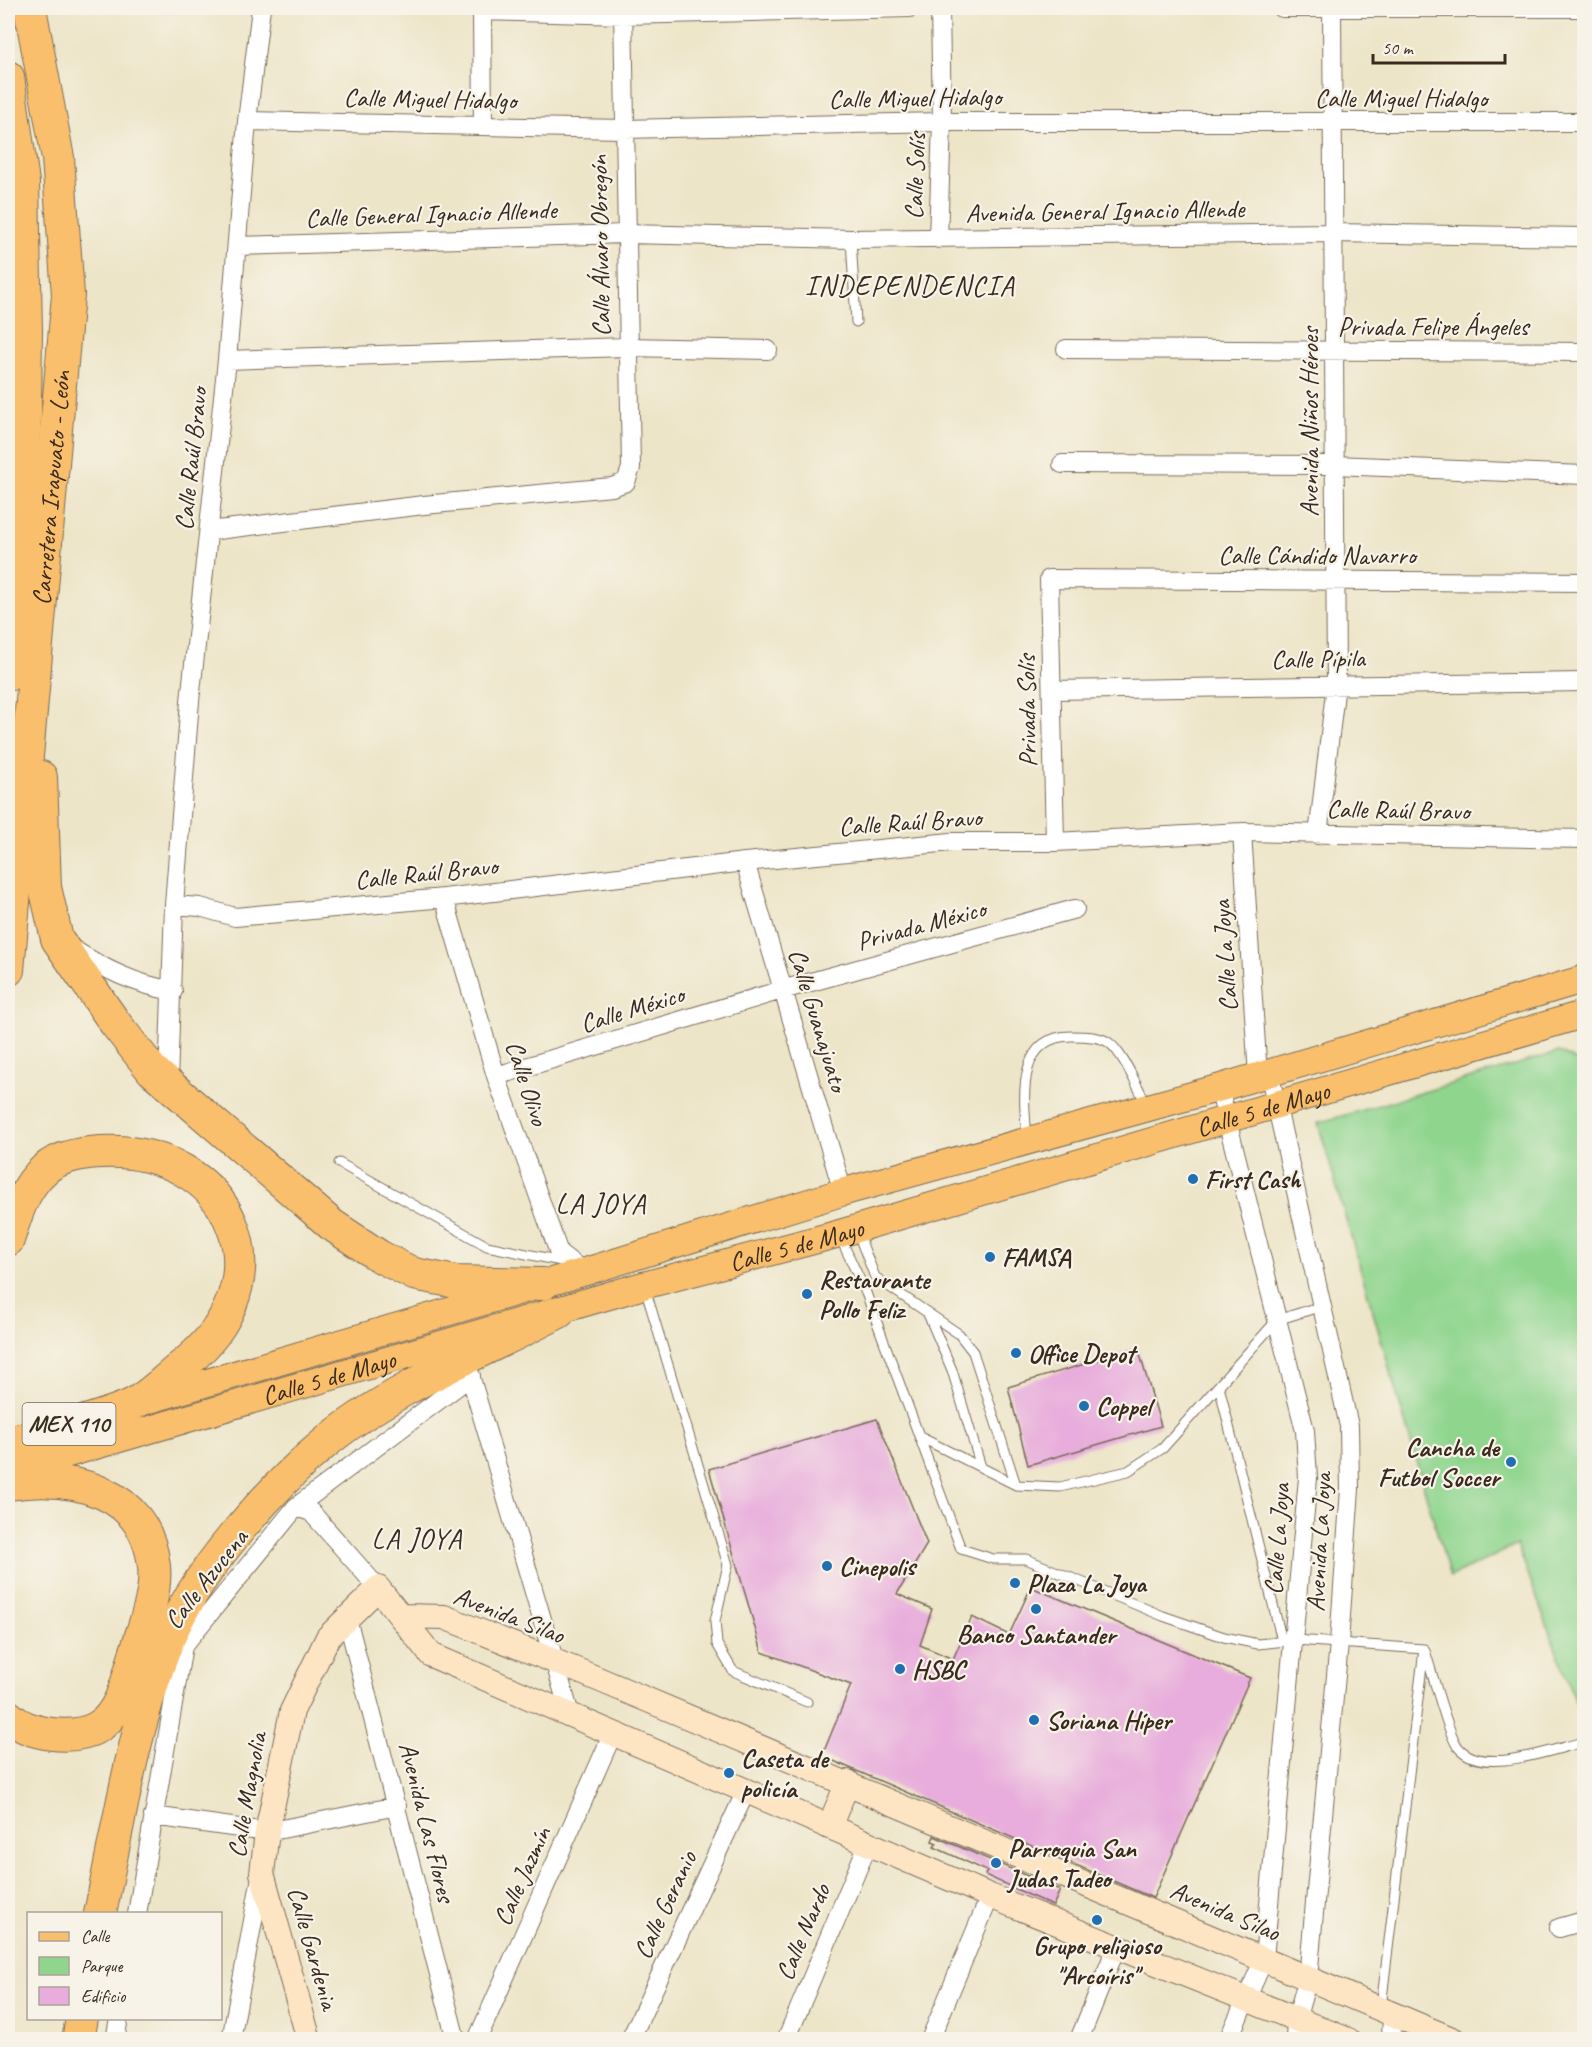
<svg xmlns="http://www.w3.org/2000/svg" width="1592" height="2047" font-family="Caveat,sans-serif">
<rect width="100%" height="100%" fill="#f7f3e8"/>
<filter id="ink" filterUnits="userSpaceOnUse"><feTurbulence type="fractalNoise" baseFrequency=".0167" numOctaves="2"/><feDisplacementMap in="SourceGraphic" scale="12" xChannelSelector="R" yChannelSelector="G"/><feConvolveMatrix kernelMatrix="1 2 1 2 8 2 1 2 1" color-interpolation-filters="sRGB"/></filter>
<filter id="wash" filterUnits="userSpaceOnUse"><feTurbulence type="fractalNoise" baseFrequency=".008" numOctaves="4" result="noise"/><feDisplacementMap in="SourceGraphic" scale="24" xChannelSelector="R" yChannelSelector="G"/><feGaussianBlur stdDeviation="1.35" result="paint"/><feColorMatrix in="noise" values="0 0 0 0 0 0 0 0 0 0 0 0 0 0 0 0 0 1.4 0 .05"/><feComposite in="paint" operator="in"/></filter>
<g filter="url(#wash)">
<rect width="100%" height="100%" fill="#ede5c8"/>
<path fill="#8fd58e" stroke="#658056" stroke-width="1.5" d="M1559,1052L1584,1065V1724L1517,1545L1450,1577L1318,1123Z"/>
<g id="blocks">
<path fill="#e8addc" d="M1138,1348L1161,1426L1028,1465L1008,1387Z
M877,1419L927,1544L897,1594L932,1609L920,1645L953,1659L972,1617L1009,1635L1031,1587L1250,1678L1153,1898L822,1756L851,1685L762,1652L709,1469Z
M934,1836L1060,1890L1053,1906L985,1875L987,1871L934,1847L937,1843L932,1841Z"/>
</g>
</g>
<g filter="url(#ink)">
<use href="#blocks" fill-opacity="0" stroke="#796b5a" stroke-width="1.5"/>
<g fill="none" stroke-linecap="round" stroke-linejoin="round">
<defs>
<path id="lane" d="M851,239L856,322
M1027,1138C1024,1100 1015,1036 1072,1036C1083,1036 1099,1036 1108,1042C1123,1052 1138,1089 1147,1105
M339,1163L487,1246L566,1262
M857,1231L875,1277L959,1334L973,1352L1016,1485
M840,1237L866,1293L961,1549L993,1559H1026L1163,1616L1224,1637L1258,1644L1295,1640L1424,1649
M645,1288L728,1565L715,1621L717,1644L733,1671L807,1702
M928,1314L952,1370L981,1467
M1219,1386L1282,1641
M922,1438L1016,1485L1060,1487L1128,1471L1163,1448L1277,1320L1322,1306
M1425,1651C1431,1668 1449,1737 1458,1747C1482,1777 1552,1749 1584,1742
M1381,2007L1424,1649"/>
<path id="street" d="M261,8L247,121L227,360L190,701L174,905L200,907L235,917L444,898L745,862L951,842H1055L1242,832L1584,839
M1282,8H1584
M247,121L623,129L942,122H1584
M483,126L482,11L623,15L910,8
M938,239L942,122L940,8
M237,246L626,234L851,239L1332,233L1584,237
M1066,349L1584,352
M227,360L627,347L768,350
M1062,464L1334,465L1584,475
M209,531L424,505L612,487L626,482L631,468L623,8
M1052,690L1584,682
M1242,832L1258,1076
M1318,835L1336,684L1332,8
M1055,842L1049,579L1584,582
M745,862L843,1192
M444,898L496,1076L559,1253L584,1272
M71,948C104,969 134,984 173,991
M1269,1072L1349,1426L1350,1489L1339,1643L1308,1978L1296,2020L1295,2040
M496,1076L782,990L1075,909
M168,1083L174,905
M1219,1088L1305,1431L1308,1478L1264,1959L1228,2040
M467,1365L570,1714
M296,1507L311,1512L378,1588
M347,1618L456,2040
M153,1816L267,1832L397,1806
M137,1914L183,1646L296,1507L471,1376
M1559,1928L1584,1921
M115,2040L119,2018
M231,2040L261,1877
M477,2040L613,1733
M630,2040L746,1791
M786,2040L868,1844
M930,2040L990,1896
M1079,2040L1116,1948
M1391,2040L1392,2013"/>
<path id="secondary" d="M403,1616L444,1617L579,1671L1454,2040
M829,1827L848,1782
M309,2040L262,1873L267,1832L292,1711L328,1637L378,1588L431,1655L990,1896L1348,2040"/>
<g id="primary">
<path d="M141,1402L584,1272L843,1192L1219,1088L1584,979"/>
<path id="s1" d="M8,1471L645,1285L838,1234L1584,1014"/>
</g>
<g id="highway">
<path d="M8,77L23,182L26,331L25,414L12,637L8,675"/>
<path d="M41,777L45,887L57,939L115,1023L152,1070L332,1225L379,1256L414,1274L456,1282L543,1284"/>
<path id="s2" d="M8,970L68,295L58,158L30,8"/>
<path d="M8,1240C16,1215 24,1187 45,1169C59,1157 83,1153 100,1152C234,1146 290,1281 183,1365C167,1377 148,1398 129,1406C91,1422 47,1431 8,1443"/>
<path d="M8,1484C72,1474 146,1490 154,1566C157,1596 143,1627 135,1655C128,1678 121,1713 98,1727C73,1741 28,1735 8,1716"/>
<path d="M100,1914C118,1827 132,1737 163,1653C178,1610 204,1572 233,1537C261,1503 291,1471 325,1443C388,1390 485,1351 559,1312"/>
<path d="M78,2040L82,2018"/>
</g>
</defs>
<use href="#lane" stroke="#796b5a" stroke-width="11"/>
<use href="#street" stroke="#796b5a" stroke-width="20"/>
<use href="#secondary" stroke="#796b5a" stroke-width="26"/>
<use href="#primary" stroke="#796b5a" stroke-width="29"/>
<use href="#highway" stroke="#796b5a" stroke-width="34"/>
<use href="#lane" stroke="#fff" stroke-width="9"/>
<use href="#street" stroke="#fff" stroke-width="18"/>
<use href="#secondary" stroke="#fde5c4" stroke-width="24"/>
<use href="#primary" stroke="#f9bf6c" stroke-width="27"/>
<use href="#highway" stroke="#f9bf6c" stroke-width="32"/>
</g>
</g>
<g fill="#1f6fb2" stroke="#f7f3e8" stroke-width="2">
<circle cx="1193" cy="1179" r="6"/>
<circle cx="990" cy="1257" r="6"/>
<circle cx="807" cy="1294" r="6"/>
<circle cx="1016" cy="1353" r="6"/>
<circle cx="1084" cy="1406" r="6"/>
<circle cx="1511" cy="1462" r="6"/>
<circle cx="827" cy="1566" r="6"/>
<circle cx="1015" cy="1583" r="6"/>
<circle cx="1036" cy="1609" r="6"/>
<circle cx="900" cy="1669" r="6"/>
<circle cx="1034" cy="1720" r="6"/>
<circle cx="729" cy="1773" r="6"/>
<circle cx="996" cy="1863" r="6"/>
<circle cx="1097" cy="1920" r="6"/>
</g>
<g text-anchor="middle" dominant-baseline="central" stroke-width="4.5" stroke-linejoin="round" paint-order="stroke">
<rect fill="#f7f3e8" stroke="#73665b" stroke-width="1.5" x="22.5" y="1403" width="93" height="42" rx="4.5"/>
<g font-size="24" font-weight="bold" fill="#3b2a1e">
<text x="69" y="1424">MEX 110</text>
</g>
<g font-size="26" fill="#3b2a1e" stroke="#f7f3e8">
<text transform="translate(915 98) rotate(-1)">Calle Miguel Hidalgo</text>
<text x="1401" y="98">Calle Miguel Hidalgo</text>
<text transform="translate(430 99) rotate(1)">Calle Miguel Hidalgo</text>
<text transform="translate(915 176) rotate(-88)">Calle Solís</text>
<text transform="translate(1105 211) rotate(-1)">Avenida General Ignacio Allende</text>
<text transform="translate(431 214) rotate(-2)">Calle General Ignacio Allende</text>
<text transform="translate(600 246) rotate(-91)">Calle Álvaro Obregón</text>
<text x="1433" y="326">Privada Felipe Ángeles</text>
<text transform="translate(1309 422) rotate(-90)">Avenida Niños Héroes</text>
<text transform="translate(191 459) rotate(-84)">Calle Raúl Bravo</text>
<text stroke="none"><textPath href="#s2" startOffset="484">Carretera Irapuato - León</textPath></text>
<text x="1317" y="555">Calle Cándido Navarro</text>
<text transform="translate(1318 659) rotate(-1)">Calle Pípila</text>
<text transform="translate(1027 711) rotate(-91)">Privada Solís</text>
<text transform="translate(1398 810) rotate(1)">Calle Raúl Bravo</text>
<text transform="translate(910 822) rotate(-4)">Calle Raúl Bravo</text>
<text transform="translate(426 873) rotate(-6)">Calle Raúl Bravo</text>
<text transform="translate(921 925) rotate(-15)">Privada México</text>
<text transform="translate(1225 956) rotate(-94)">Calle La Joya</text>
<text transform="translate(632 1009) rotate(-17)">Calle México</text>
<text transform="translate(818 1020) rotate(73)">Calle Guanajuato</text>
<text transform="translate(527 1083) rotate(72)">Calle Olivo</text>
<text stroke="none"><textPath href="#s1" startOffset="1306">Calle 5 de Mayo</textPath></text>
<text stroke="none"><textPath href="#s1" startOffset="820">Calle 5 de Mayo</textPath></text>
<text stroke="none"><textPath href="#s1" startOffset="334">Calle 5 de Mayo</textPath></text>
<text transform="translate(1277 1539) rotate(-86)">Calle La Joya</text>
<text transform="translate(1319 1542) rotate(-87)">Avenida La Joya</text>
<text transform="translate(206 1579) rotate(-52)">Calle Azucena</text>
<text transform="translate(509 1615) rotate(21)">Avenida Silao</text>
<text transform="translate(247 1795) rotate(-80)">Calle Magnolia</text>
<text transform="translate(427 1822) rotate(76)">Avenida Las Flores</text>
<text transform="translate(522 1876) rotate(-66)">Calle Jazmín</text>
<text transform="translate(665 1905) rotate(-65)">Calle Geranio</text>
<text transform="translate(1225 1911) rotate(23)">Avenida Silao</text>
<text transform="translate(803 1932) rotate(-67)">Calle Nardo</text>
<text transform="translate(313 1948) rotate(74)">Calle Gardenia</text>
</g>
<g font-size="26" font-weight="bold" fill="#3b2a1e" stroke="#f7f3e8" text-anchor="start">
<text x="1205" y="1179">First Cash</text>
<text x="1002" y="1257">FAMSA</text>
<text x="819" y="1279">Restaurante<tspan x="819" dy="30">Pollo Feliz</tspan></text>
<text x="1028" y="1353">Office Depot</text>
<text x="1096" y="1406">Coppel</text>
<text x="1499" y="1447" text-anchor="end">Cancha de<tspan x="1499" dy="30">Futbol Soccer</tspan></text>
<text x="839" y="1566">Cinepolis</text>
<text x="1027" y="1583">Plaza La Joya</text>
<text x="1036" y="1634" text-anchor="middle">Banco Santander</text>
<text x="912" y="1669">HSBC</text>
<text x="1046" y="1720">Soriana Híper</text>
<text x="741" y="1758">Caseta de<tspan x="741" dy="30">policía</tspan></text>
<text x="1008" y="1848">Parroquia San<tspan x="1008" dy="30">Judas Tadeo</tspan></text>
<text x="1097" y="1945" text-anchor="middle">Grupo religioso<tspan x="1097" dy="30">"Arcoíris"</tspan></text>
</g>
<g font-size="28" letter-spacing="1.5" fill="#3b2a1e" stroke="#f7f3e8">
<text x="910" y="285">INDEPENDENCIA</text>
<text x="601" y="1203">LA JOYA</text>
<text x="417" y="1538">LA JOYA</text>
</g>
</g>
<rect width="1592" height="2047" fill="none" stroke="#f7f3e8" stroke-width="30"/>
<rect x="27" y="1912" width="195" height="108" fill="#f7f3e8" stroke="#aca397" stroke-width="1.5"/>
<rect x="39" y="1932" width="30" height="9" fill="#f9bf6c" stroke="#aca397" stroke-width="1.5"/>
<text x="81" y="1942" font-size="18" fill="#3b2a1e">Calle</text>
<rect x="39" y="1957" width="30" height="18" fill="#8fd58e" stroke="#aca397" stroke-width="1.5"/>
<text x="81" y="1972" font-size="18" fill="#3b2a1e">Parque</text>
<rect x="39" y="1987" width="30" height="18" fill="#e8addc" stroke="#aca397" stroke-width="1.5"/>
<text x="81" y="2002" font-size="18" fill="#3b2a1e">Edificio</text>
<path d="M1373 54v9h132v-9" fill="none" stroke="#3b2a1e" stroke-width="3"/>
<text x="1382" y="54" font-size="18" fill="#3b2a1e" stroke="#f7f3e8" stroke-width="4.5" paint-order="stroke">50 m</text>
</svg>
